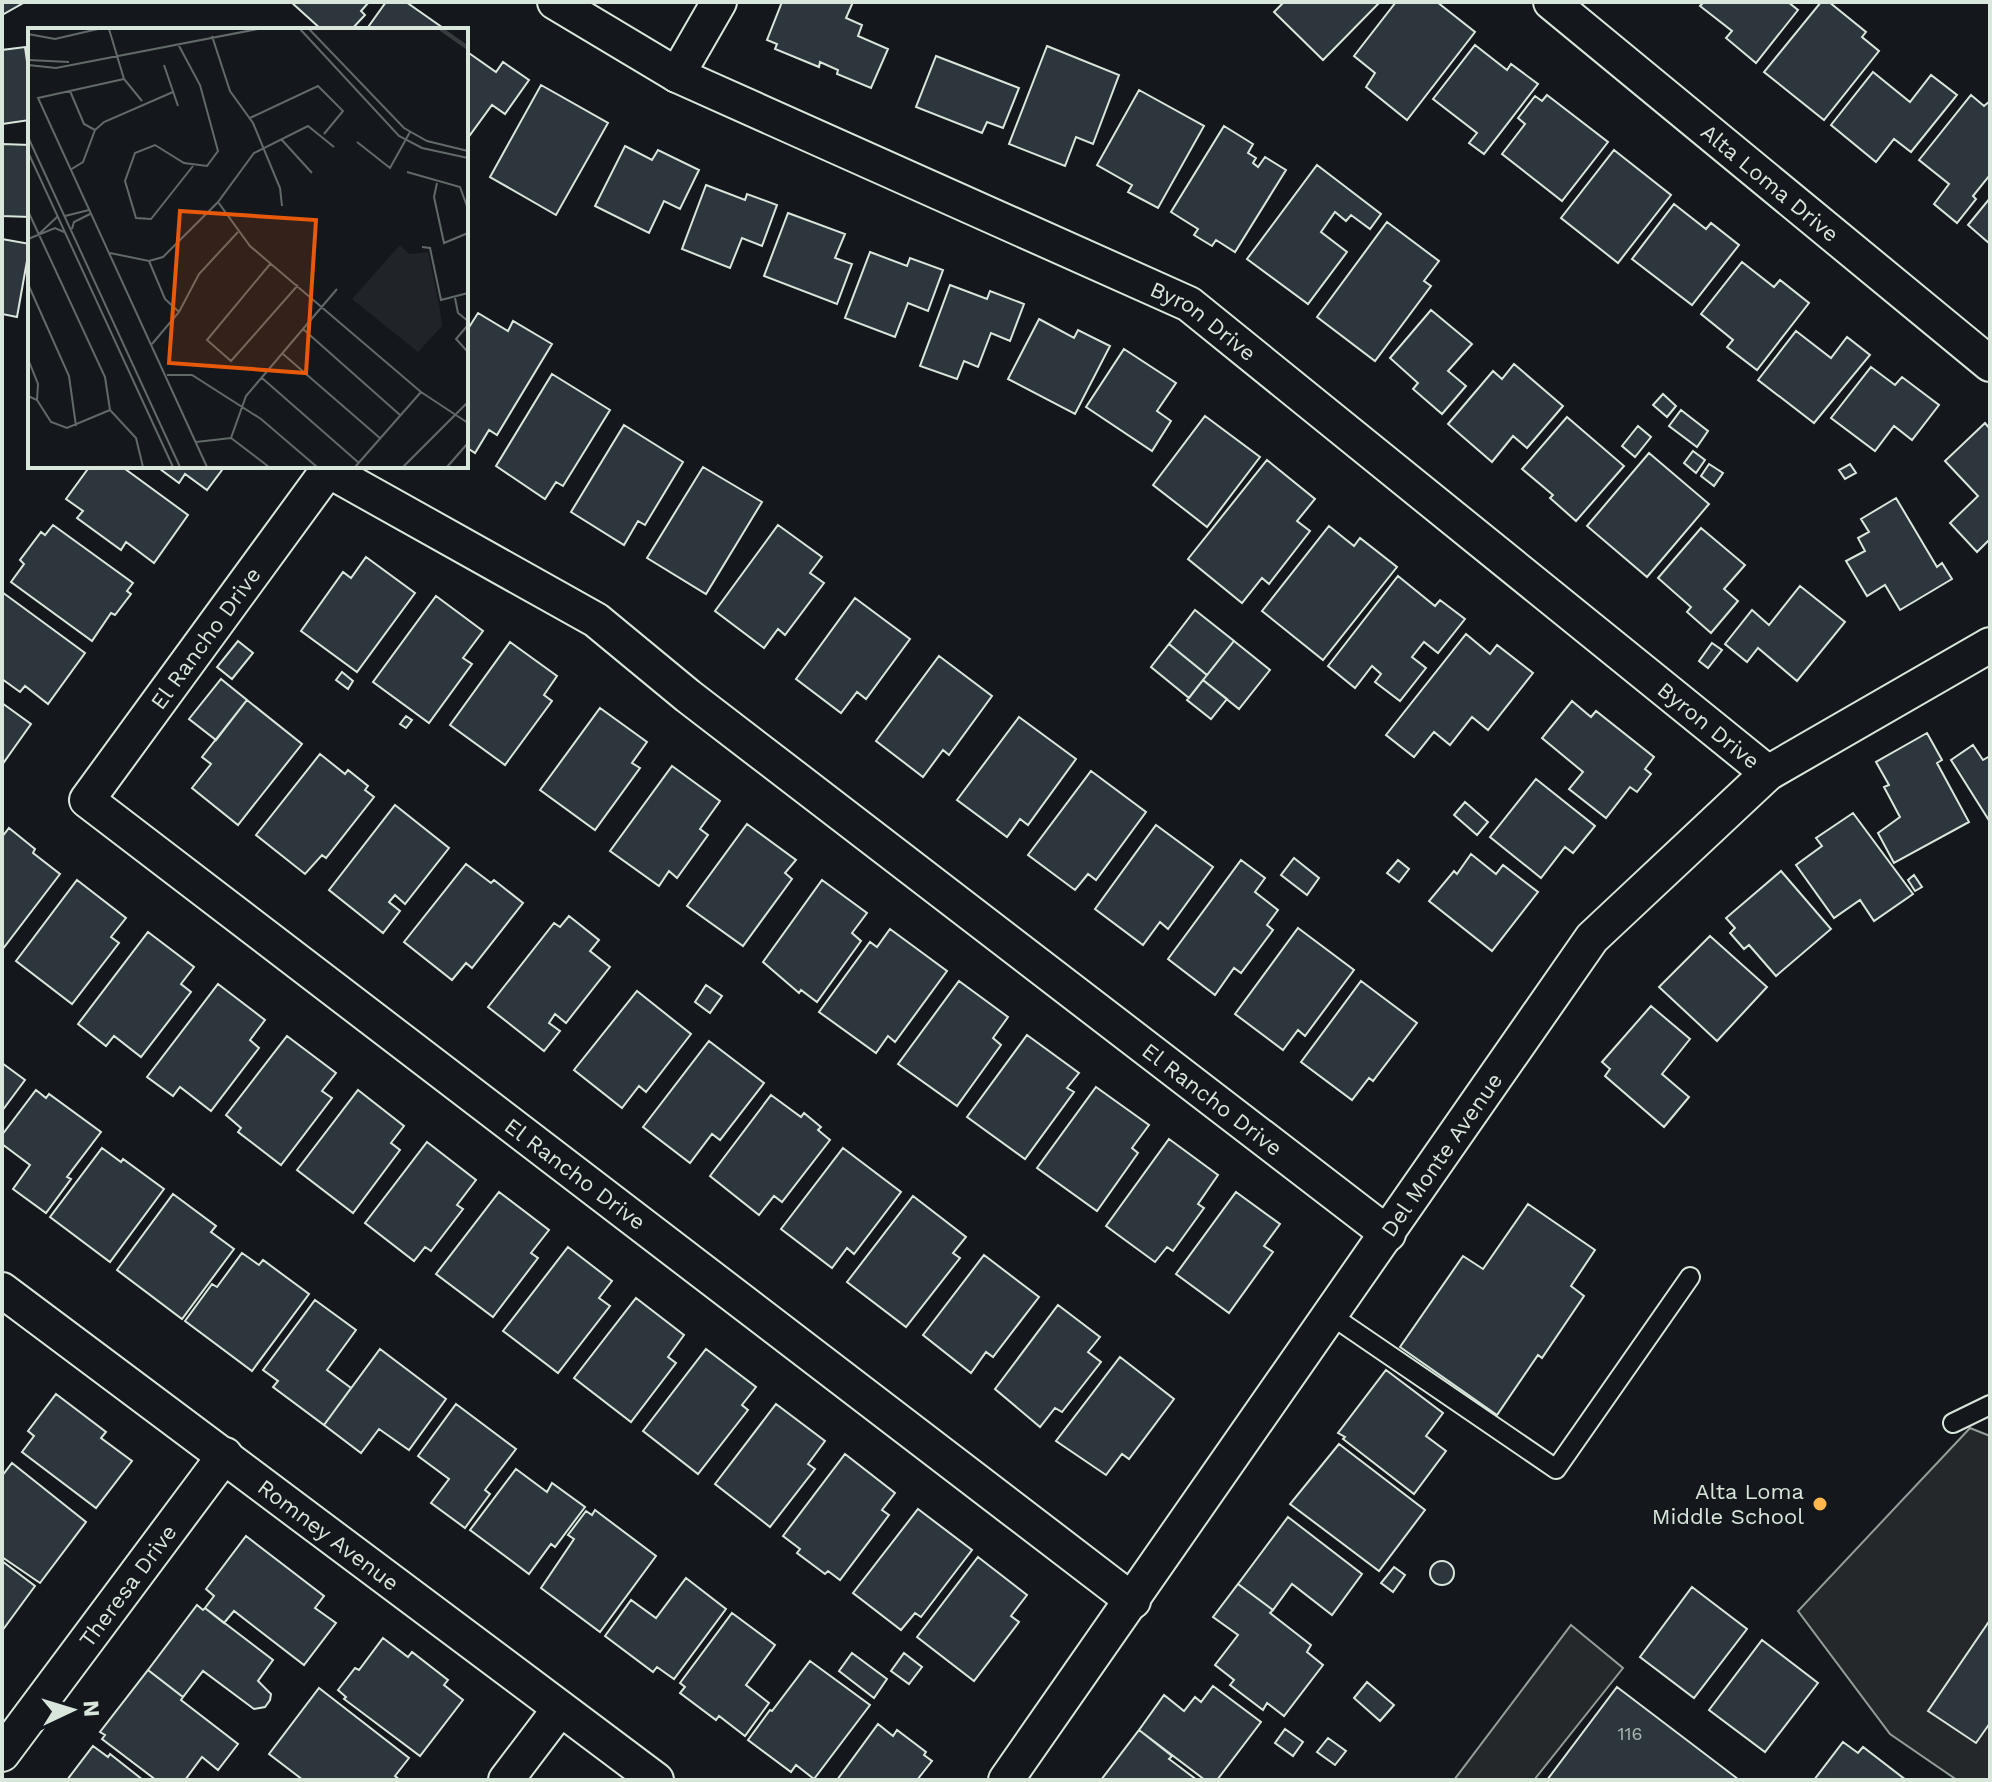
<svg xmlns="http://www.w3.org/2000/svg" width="1992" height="1782" font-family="'Work Sans',sans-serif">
<rect width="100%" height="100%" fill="#14181c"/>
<path fill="#24282b" stroke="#939e99" stroke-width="2" d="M1970,1428L1990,1436V1780H1957L1890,1734L1798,1611Z
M1571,1625L1623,1668L1534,1780H1454Z"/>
<path fill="#2c363c" stroke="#d8e6dc" stroke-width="2" d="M2,2H25L2,15Z
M291,2H369L361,11L365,15L351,30H322Z
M386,2H406L446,30H366Z
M782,2H853L846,18L862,25L858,36L888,49L871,88L837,74L838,70L820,62L819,67L775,49L777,44L767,40Z
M1284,2H1380L1323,60L1274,12Z
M1396,2H1437L1475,32L1407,120L1366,87L1375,73L1354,56Z
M1704,2H1788L1798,10L1756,63L1726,38L1732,31L1700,6Z
M1821,2H1829L1866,32L1862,37L1879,51L1824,120L1764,72Z
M1475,45L1507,70L1511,64L1538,84L1484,154L1469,143L1477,133L1433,99Z
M1047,46L1119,75L1093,144L1076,137L1065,166L1009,144Z
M25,47L30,83V120L2,124V50Z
M466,51L496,72L503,62L529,80L505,114L492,105L470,135L466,132Z
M936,56L1019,88L1003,128L987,122L982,133L916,107Z
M1873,72L1910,102L1931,75L1957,95L1911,152L1894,139L1876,162L1831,125Z
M541,85L608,123L556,215L490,177Z
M1139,90L1204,126L1158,208L1128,192L1132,185L1097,165Z
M1547,95L1608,142L1562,201L1502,154L1525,124L1518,118L1535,96L1542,101Z
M1971,95L1984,106L1990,101V175L1973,196L1976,199L1957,223L1934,204L1949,184L1919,160Z
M1224,126L1253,144L1248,153L1256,158L1253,163L1258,167L1265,157L1286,170L1235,252L1216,240L1212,246L1194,235L1198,229L1171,212Z
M2,144L30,145V217L2,216Z
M625,146L652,160L658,150L699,170L680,209L664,201L649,233L595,206Z
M1614,150L1671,195L1618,263L1561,218Z
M1317,165L1381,214L1370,229L1351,215L1346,221L1335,212L1321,232L1347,252L1308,304L1247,259Z
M706,185L745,200L747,194L777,205L762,246L742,238L730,268L682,249Z
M1990,198V244L1968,225Z
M1674,204L1706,229L1711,223L1739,245L1692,305L1632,259Z
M788,213L845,234L835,258L852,264L837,304L764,276Z
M1387,222L1439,261L1424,281L1431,286L1375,361L1317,317Z
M2,239L30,244L17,317L2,314Z
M870,252L907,266L910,258L943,270L928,311L908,303L895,337L845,318Z
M1742,262L1774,287L1780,280L1809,303L1757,370L1727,347L1733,340L1701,314Z
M950,285L987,299L990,291L1024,304L1010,341L991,333L978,367L964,361L957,379L920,366Z
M1431,310L1472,344L1448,371L1466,386L1442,414L1413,389L1418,383L1390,358Z
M478,313L508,331L513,321L552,344L497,435L489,430L475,453L466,447V344L469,340L466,332Z
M1039,319L1074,338L1078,330L1110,346L1075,414L1008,379Z
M1796,331L1831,358L1847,337L1870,355L1814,423L1758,380Z
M1124,349L1176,383L1157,411L1171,421L1152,451L1086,407Z
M1514,364L1563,406L1527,448L1513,436L1492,462L1448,424L1493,371L1502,379Z
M1871,367L1895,385L1902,377L1939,405L1912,440L1894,426L1875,451L1831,418Z
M552,374L610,410L563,486L556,482L545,499L496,466Z
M1663,394L1676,406L1667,417L1653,405Z
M1681,410L1708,431L1697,447L1669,426Z
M1205,416L1260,457L1207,527L1153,485Z
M1567,417L1624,466L1576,521L1550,498L1553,495L1522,469Z
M1985,423L1990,429V539L1977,552L1950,523L1978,496L1945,461Z
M624,425L683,462L645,525L638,521L624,545L571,512Z
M1638,426L1651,437L1635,457L1622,446Z
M1693,451L1705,460L1696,473L1684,463Z
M1649,453L1709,504L1647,577L1587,526Z
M1267,460L1315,499L1297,521L1310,531L1269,584L1262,578L1242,603L1188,559Z
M1709,464L1723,473L1714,486L1701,476Z
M1850,464L1856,473L1845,479L1839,470Z
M90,466H121L188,515L154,563L126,542L121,550L77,518L83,511L66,499Z
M156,466H225L207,490L185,474L179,483Z
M703,467L762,502L706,594L647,558Z
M1896,498L1937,567L1942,563L1952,579L1900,610L1885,585L1867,596L1846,561L1865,551L1858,538L1869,532L1861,519Z
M53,525L133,583L127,591L131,594L115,615L111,613L92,641L11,582L24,564L20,560L41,532L45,535Z
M778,525L822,557L810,573L824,583L785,635L778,629L764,648L715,611Z
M1329,526L1354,546L1360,538L1397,567L1323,660L1262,611Z
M1701,528L1745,565L1724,589L1738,601L1711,633L1687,612L1691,607L1658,578Z
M366,557L415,593L357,672L301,631L343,572L351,578Z
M1398,576L1435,606L1440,600L1465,619L1438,653L1424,642L1412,657L1426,668L1400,701L1375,682L1381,674L1372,666L1355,688L1328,666Z
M1800,586L1845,622L1797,681L1758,648L1747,662L1725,644L1752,610L1769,625Z
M2,592L85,653L48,704L25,686L20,692L2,679Z
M436,596L483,631L463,658L472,664L429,723L373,682Z
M855,598L910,639L866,699L857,692L841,713L796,679Z
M1195,610L1234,641L1207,675L1169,644Z
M1466,634L1490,654L1497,645L1533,673L1488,730L1472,717L1450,745L1434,732L1414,757L1386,735Z
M238,641L253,653L232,679L217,667Z
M1234,641L1270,670L1239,709L1203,680Z
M510,642L557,676L544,695L552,701L505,765L450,725Z
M1712,643L1722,650L1708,668L1699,661Z
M1169,644L1207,675L1189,698L1151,667Z
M939,656L992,696L949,755L943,750L923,777L876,741Z
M342,672L353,681L348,689L336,680Z
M221,679L247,700L216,740L189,719Z
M1203,680L1227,699L1211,719L1187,700Z
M247,700L302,744L238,825L192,788L211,764L202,757Z
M1572,701L1591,717L1596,711L1654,757L1645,769L1651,774L1637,792L1630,787L1606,818L1569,789L1583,772L1542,738Z
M2,703L31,724L2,765Z
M600,708L647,742L632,763L640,768L595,830L540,790Z
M406,716L412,720L406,728L400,724Z
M1019,717L1076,759L1028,825L1020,819L1007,837L957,800Z
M1927,733L1942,760L1937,763L1969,822L1894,863L1878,833L1900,817L1884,787L1889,785L1876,762Z
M1973,745L1983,760L1990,756V822L1951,760Z
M320,754L345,774L348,770L368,786L365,790L374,797L326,858L322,855L305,874L256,835Z
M672,766L720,801L700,829L708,835L677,878L669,871L659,886L610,851Z
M1091,771L1146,812L1096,880L1088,874L1075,890L1028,855Z
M1536,779L1595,826L1573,853L1565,847L1541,878L1490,837Z
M1465,802L1488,822L1477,835L1454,815Z
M395,805L449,848L405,904L395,895L389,902L400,911L383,933L329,890Z
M1853,813L1913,894L1874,921L1860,900L1834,918L1796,865L1822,846L1816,838Z
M747,824L796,860L785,873L792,879L743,946L687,906Z
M1156,825L1213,867L1168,929L1160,922L1143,945L1095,909Z
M9,828L35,849L33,853L60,874L2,950V837Z
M1471,854L1496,874L1503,865L1538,892L1492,951L1429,901L1454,871L1457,874Z
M1294,858L1319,878L1307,895L1281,875Z
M1241,860L1265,878L1255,892L1278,910L1267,925L1273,930L1241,973L1234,968L1215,995L1168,959Z
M1398,860L1409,869L1399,882L1387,873Z
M466,864L491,883L494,880L523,903L472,968L466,963L452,980L404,942Z
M1781,871L1831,929L1776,976L1749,945L1744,949L1730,933L1735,928L1726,918Z
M1914,875L1922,887L1915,891L1908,880Z
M77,880L126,918L111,937L119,943L72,1004L16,961Z
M822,880L867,913L852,933L861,941L817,1002L801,990L799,993L763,962Z
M569,916L599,940L590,951L610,967L566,1023L555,1014L549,1023L560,1031L544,1051L488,1007L554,923L560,927Z
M1298,928L1354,970L1305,1036L1298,1030L1283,1050L1235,1014Z
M890,929L947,971L895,1042L888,1036L876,1053L819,1012L870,942L877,947Z
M148,932L194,967L181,984L191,992L141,1057L114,1036L106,1046L78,1024Z
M1710,936L1767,987L1717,1041L1659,987Z
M959,981L1008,1017L993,1038L1001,1045L957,1106L898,1064Z
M1361,981L1417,1023L1373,1081L1369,1078L1352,1100L1301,1062Z
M218,984L265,1020L250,1040L259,1048L211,1111L180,1087L173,1096L147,1077Z
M706,985L722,996L710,1013L695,1002Z
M637,991L691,1034L646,1092L639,1086L622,1108L574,1070Z
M1651,1006L1690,1039L1662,1074L1689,1097L1664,1127L1605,1076L1610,1069L1602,1062Z
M1027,1035L1079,1073L1067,1088L1074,1092L1025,1159L967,1117Z
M287,1036L336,1073L322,1091L332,1098L281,1165L238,1132L241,1128L226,1115Z
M709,1041L764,1083L720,1140L712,1134L690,1163L643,1127Z
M2,1063L25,1080L2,1111Z
M1096,1087L1149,1125L1132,1148L1138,1153L1097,1211L1037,1168Z
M36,1090L46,1098L49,1094L101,1132L67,1177L71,1179L46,1213L13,1189L30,1165L2,1144V1135Z
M358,1090L404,1126L391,1143L400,1150L353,1213L297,1170Z
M771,1095L801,1117L804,1113L821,1127L818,1130L830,1140L782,1202L774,1196L759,1215L710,1176Z
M1169,1139L1218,1175L1198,1204L1204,1208L1173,1251L1167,1247L1155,1262L1106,1226Z
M427,1142L476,1180L457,1205L463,1209L431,1251L425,1247L414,1261L365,1223Z
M102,1148L121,1162L123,1159L164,1189L110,1262L50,1217Z
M843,1148L901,1192L854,1254L847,1248L832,1268L781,1229Z
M499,1192L549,1230L531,1253L538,1258L493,1317L436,1274Z
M1236,1192L1280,1224L1264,1246L1273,1252L1229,1313L1176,1274Z
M173,1194L216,1226L211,1232L234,1249L182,1319L117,1270Z
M913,1196L966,1237L953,1253L960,1258L906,1327L847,1282Z
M1528,1204L1595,1250L1571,1286L1584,1296L1542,1358L1538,1355L1497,1415L1400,1347L1463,1256L1483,1269Z
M568,1247L612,1281L599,1298L610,1306L558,1373L503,1331Z
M242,1253L259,1265L263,1260L309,1294L252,1371L185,1321L212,1284L217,1287Z
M984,1255L1039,1297L993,1357L986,1352L971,1373L923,1335Z
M636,1298L684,1335L668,1357L676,1363L631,1422L574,1378Z
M315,1300L356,1330L327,1370L351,1388L324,1425L273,1387L278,1381L263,1370Z
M1058,1305L1100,1337L1088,1352L1101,1362L1062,1412L1055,1408L1040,1427L995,1389Z
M380,1349L446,1399L409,1450L379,1429L361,1453L324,1425Z
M706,1349L756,1387L742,1405L748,1410L698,1474L643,1431Z
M1120,1357L1174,1399L1129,1459L1122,1454L1106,1475L1056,1441Z
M1386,1370L1443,1413L1426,1436L1446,1451L1414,1494L1343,1439L1345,1437L1338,1433Z
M56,1394L106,1432L101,1438L132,1461L96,1508L22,1452L34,1436L28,1431Z
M456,1404L516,1449L485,1490L490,1494L465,1528L431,1503L449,1479L418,1456Z
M776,1404L825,1441L808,1464L815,1469L770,1527L715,1484Z
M1339,1444L1425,1510L1379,1571L1290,1504Z
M845,1454L895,1493L882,1510L889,1515L840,1580L828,1571L825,1574L797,1553L800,1549L783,1536Z
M12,1463L86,1522L40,1583L2,1557V1476Z
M516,1469L547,1492L552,1483L585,1507L555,1547L551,1544L529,1574L470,1530Z
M918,1509L972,1550L921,1617L915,1613L901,1630L853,1593Z
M595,1510L656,1556L600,1632L541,1588L574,1539L568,1535L586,1511L592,1515Z
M1288,1517L1362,1574L1332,1615L1292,1584L1273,1610L1238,1584Z
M246,1536L324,1596L315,1608L336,1623L304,1665L234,1611L224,1623L205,1608L214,1596L206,1589Z
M978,1557L1027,1595L1011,1616L1019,1622L974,1681L917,1637Z
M1430 1573a12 12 0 1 1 24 0a12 12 0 1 1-24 0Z
M2,1561L35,1586L2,1631Z
M1394,1567L1405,1575L1393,1592L1381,1583Z
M686,1578L726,1609L674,1679L657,1667L653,1672L605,1636L631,1600L656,1618Z
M1238,1584L1273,1610L1270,1613L1311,1645L1307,1652L1323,1665L1284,1716L1267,1703L1263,1710L1230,1685L1234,1680L1215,1665L1238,1635L1213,1617Z
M1692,1587L1747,1629L1694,1698L1640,1657Z
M197,1605L203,1610L205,1608L273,1660L258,1681L271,1694L270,1700L265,1707L254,1709L203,1671L183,1697L148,1670Z
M732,1613L775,1645L746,1685L769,1703L745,1736L719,1716L716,1720L680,1693L685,1687L680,1683Z
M1990,1620V1723L1976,1743L1928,1711Z
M383,1638L408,1657L412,1652L448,1680L444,1685L463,1700L420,1756L344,1699L346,1697L338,1690L355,1668L359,1670Z
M1762,1640L1818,1683L1765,1752L1709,1710Z
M852,1653L887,1679L874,1698L839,1671Z
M904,1653L922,1667L909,1684L891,1671Z
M810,1661L870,1705L814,1779L796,1765L791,1772L748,1740L770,1710L772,1711Z
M148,1670L183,1697L181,1700L238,1744L218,1770L202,1757L185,1780H156L102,1739L105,1735L100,1732Z
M1367,1682L1394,1705L1380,1721L1354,1698Z
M1213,1686L1261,1722L1217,1780H1205L1139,1730L1164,1695L1184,1711L1195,1697L1201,1702Z
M1617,1687L1738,1779L1737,1780H1547Z
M319,1688L409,1758L395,1776L400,1780H303L269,1754Z
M878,1724L893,1736L897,1730L926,1752L924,1755L932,1761L917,1780H837Z
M1285,1729L1303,1742L1293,1756L1275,1743Z
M1139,1730L1172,1756L1169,1759L1197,1780H1101Z
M1328,1738L1346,1751L1335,1765L1317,1752Z
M1843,1742L1858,1753L1863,1747L1906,1780H1814Z
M93,1746L108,1757L110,1754L143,1780H67Z"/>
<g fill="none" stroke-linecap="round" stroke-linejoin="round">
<defs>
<path id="lane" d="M1332,1316L1556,1469L1690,1277
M1953,1423L1990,1405"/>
<g id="street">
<path id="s1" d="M555,2L677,75L1189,304L1768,773"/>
<path id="s2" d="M1551,2L1990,364"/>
<path d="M677,75L719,2"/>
<path id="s3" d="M2,1290L656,1780"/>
<path id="s4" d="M1133,1601L87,800L328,470L596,620L688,696L1388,1234"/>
<path id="s5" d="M2,1754L225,1455"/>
<path d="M506,1780L559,1710"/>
<path id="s6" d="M1006,1780L1592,938L1768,773L1990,645"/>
</g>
</defs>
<use href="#lane" stroke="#d8e6dc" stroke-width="22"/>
<use href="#street" stroke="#d8e6dc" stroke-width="38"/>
<use href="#lane" stroke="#14181c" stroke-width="18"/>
<use href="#street" stroke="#14181c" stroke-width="34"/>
</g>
<circle fill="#ffb74d" stroke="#14181c" stroke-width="3" cx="1820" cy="1504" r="8"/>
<g text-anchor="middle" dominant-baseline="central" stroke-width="6" stroke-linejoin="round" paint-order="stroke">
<g font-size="18" fill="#adbab4">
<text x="1630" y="1733">116</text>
</g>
<g font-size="22" fill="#d8e6dc" stroke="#14181c">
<text stroke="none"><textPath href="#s2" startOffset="284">Alta Loma Drive</textPath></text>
<text stroke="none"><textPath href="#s1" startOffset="724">Byron Drive</textPath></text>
<text stroke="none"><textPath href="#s4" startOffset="1518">El Rancho Drive</textPath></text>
<text stroke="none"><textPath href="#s1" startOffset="1372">Byron Drive</textPath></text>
<text stroke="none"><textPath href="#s4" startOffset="2814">El Rancho Drive</textPath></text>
<text stroke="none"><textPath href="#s6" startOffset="762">Del Monte Avenue</textPath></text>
<text transform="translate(575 1174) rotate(37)">El Rancho Drive</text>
<text stroke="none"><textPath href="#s3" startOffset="408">Romney Avenue</textPath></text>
<text stroke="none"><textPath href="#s5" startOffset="210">Theresa Drive</textPath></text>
</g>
<g font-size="22" fill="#d8e6dc" stroke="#14181c" text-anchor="end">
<text x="1804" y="1491">Alta Loma<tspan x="1804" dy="25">Middle School</tspan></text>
</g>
</g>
<g transform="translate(28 28)">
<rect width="440" height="440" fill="#14181c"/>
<path d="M372,217L381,226L400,224L411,276L414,298L390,324L324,271Z" fill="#202428"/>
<path fill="none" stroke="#363b3e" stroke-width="4" d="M413,1L440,20"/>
<path fill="none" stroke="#626a69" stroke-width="2" d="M81,1L96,51L114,73M272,1L371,108L394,120L440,130M281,1L376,100L399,113L440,123M0,6L27,11L70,1M184,8L202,63L225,95L252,160L254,178M150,16L172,57L190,123L179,138L156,135L127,117L107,125L97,153L108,190L123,191L165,138M0,32L41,34M0,37L28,40L230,1M136,37L150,78M96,51L10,70L179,439M42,63L56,96L67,102M222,90L290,58L315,83L296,106M0,109L152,439M253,111L284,145M329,114L362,140L382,104M0,124L145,439M42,142L55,134L67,102L76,94L145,64M379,144L432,159L440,181M409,155L406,169L416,215L440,205M190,174L222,218L393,364L440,395M0,183L77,349L82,382L108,410L115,439M37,188L61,182M44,201L46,194L62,186M11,206L29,189M0,211L27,200L36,204M394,219L402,220L413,272L440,265M82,225L121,233L135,229L190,174L226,125L280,98L306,119M121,233L137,271L151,284M243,235L179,312L203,333L270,257M0,256L41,348L48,398M427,270L430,285L440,293M440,297L428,311L440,324M275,301L372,387M124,316L151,284L171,246L210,204M255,326L353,411M0,331L10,356L9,372M139,347H164L233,391L289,439M234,350L331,435M0,368L9,372L23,394L39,400L82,382M203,410L218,368L309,261M168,414L203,410L241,439M327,439L393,364M375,439L440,374M419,439L440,415"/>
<path fill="#e8590c" fill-opacity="0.15" stroke="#e8590c" stroke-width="4" d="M152,183L288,192L278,345L141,335Z"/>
<rect width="440" height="440" fill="none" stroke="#d8e6dc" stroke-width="4"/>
</g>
<rect width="1992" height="1782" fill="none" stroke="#d8e6dc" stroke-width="8"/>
<g transform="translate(72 1710) rotate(86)" stroke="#14181c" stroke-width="6" paint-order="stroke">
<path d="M0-6L14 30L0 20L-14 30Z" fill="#d8e6dc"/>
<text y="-12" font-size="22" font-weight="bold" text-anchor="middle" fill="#d8e6dc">N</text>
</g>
</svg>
